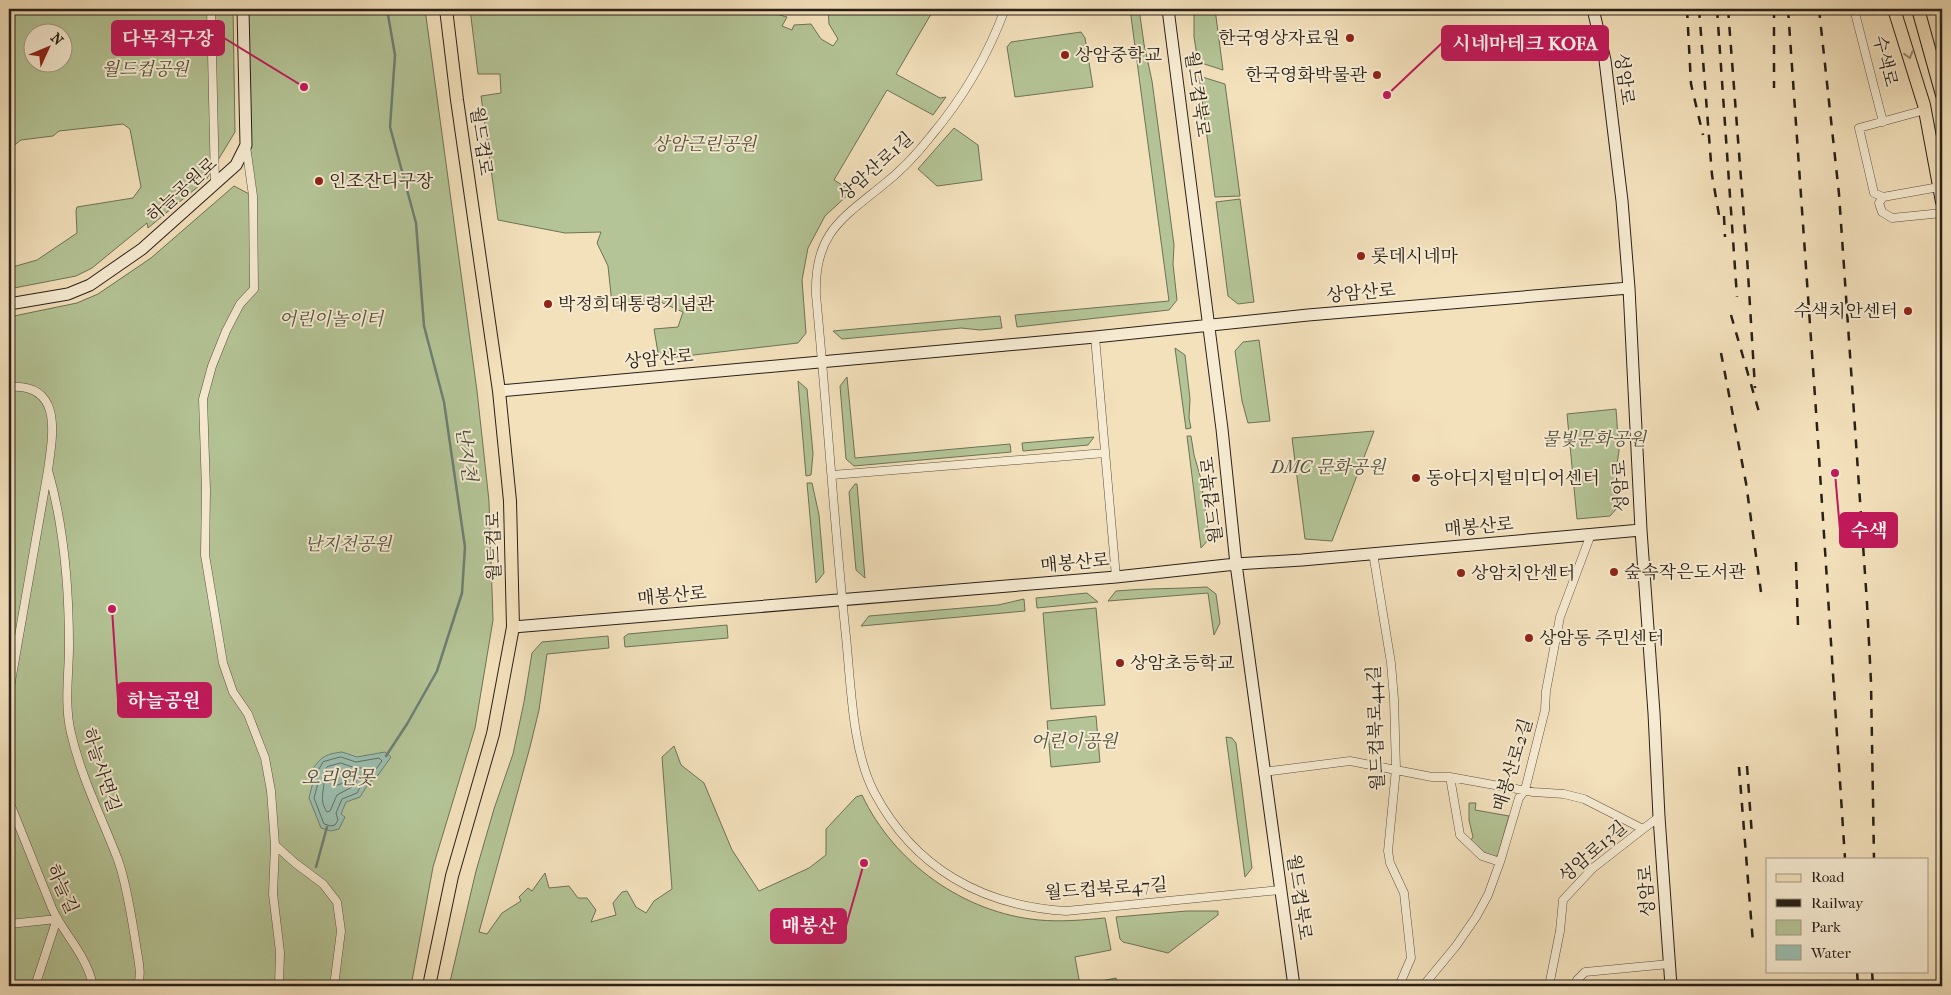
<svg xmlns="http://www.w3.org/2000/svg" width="1951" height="995" font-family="'IM FELL French Canon','Noto Serif KR',serif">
<rect width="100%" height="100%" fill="#f3e1bc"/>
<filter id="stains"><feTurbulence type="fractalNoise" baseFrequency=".004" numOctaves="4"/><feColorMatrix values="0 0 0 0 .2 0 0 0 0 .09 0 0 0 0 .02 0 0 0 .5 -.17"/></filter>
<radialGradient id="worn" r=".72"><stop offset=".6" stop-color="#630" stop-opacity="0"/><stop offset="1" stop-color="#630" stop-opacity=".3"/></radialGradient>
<path fill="#b4c496" stroke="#6e7257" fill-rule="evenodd" d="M9,9H233L235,132L206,180L148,228L147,223L92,268L76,276L9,289V268L37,260L77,233L76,211L77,207L133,198L141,187L130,129L123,124L59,131L53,136L21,140L9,149ZM32,32H62V62H32Z
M243,9H425L477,391L489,501L493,620L475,728L433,867L411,986H9V317L77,303L98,294L151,258L234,186L253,196L246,145Z
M470,9H776V14L787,17L782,26L792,30L794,25L811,24L821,39L833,46L838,39L829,24L828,9H934L896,74L940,98L946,97L933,115L887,90L834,180L852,191L825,216L808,248L802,280L806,333L798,343L659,359L654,329L678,327L683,312L656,300L612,304L608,266L597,243L601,232L565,233L498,220L481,96L501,93L500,74H478Z
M1130,9H1139L1144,44L1152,81L1174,245L1173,264L1177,300L1169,310L1017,327L1015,315L1169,301Z
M1194,9H1215L1223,70L1198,62L1194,37Z
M1081,32L1085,38L1093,87L1015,97L1007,47L1011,42Z
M1199,76L1225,84L1240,196L1215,197Z
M954,128L978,145L982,180L937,186L918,169Z
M1240,199L1254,302L1238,304L1228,296L1216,202Z
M1000,316L1002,328L980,330L961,328L842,339L833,331Z
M1259,340L1270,421L1248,423L1242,401L1235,351L1243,342Z
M1175,348L1185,355L1190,399L1189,418L1191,428L1186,429Z
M847,377L855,458L1010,444L1011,452L854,466L846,459L840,386Z
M798,381L807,389L813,454L811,475L806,476Z
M1616,409L1619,451L1616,470L1618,507L1610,516L1577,519L1567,414Z
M1374,431L1332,541L1305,539L1292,438Z
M1187,436H1191L1194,455L1201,479L1209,539L1201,548Z
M1094,437L1088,445L1023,451L1022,443Z
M807,483H812L819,515L824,573L816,583Z
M855,484H857L865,578L856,570L849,492Z
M1207,587L1216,594L1220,623L1214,635L1208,593L1108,601L1116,591C1147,588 1176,589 1207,587Z
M1087,593L1098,602L1037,608L1036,598Z
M1024,599L1025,611L861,626L869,616L998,605Z
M1096,608L1105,705L1051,709L1043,613Z
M727,625L728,638L625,647L624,637L628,634Z
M608,636L609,648L547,654L539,710L530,747L479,932L487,934L502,913L521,901L519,897L528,888L532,891L545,873L549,888L569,886L578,898H587L596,910L591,922L616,915L613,903L622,892L627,891L636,907L646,913L654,901L672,889L662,757L674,746L681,765L704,783L732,850L759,891L809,868L826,855V829L856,797L862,795C894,863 964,913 1039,920C1061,922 1083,920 1105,918L1111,950L1075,957L1080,985L1116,978L1118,986H449L476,871L494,809L513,754L524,702L532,653L542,642Z
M1096,716L1100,762L1051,767L1047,721Z
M1226,737L1232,738L1236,743L1252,868L1245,877Z
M1469,803H1476L1475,810L1509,816L1498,855L1495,857L1483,854L1470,841L1473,837L1469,820Z
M1187,911H1218V915L1168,953L1123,942L1120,939L1116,917Z"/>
<path fill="#9bbeaf" stroke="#6d7f73" d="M342,752L357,757L385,752L391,757L376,778L370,781L360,797L346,802L341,814L345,817L339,829L331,831L321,828L309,798L313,782L310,773C320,758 324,754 342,752Z"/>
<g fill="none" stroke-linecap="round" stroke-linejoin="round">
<path stroke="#626f64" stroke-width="1" d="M341,757L356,762L379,758L382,761L373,773L366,777L357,793L342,799L336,813L338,820L335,825L331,826L324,824L314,798L318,783L316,774L323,762Z
M341,763L355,768H362L364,771L352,787L337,795L330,811L327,812C317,797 327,789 323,774L327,767Z
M340,771L349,774L350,777L347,782L334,786L331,775Z"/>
<path stroke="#6d7f73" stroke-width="2.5" d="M386,756L407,724L437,671L462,593L465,547L444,402L424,326L416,223L390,127L395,55L387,9
M316,867L327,827"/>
<defs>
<path id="street" d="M211,9L215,184
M1005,9C988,55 963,98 931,136C917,154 901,171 883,185C841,219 814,234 816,295C827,409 834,523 846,637C851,684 852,750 874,792C914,868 982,906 1066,911L1280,890
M1854,9L1883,122
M246,146L253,196L254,289L240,304L226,331L212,366L203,399L206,490L205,555L223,663L233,692L248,714L265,758L271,791L275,845L273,894L280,952L279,986
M1939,187L1883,197L1879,203L1882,212L1892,218L1942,213
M1883,197L1874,193L1859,128L1925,110
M1095,337L1116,577
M9,387C63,383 53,434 48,470L9,693
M48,470C64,526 69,588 69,646C69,674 64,704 71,733C81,777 102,818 118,860C127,885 132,920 136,945C138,959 142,973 138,986
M832,475L1105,453
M1373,553L1391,663L1394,699L1396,769L1388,851L1390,863L1404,893L1411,958L1399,986
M1263,772L1350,761L1432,777H1450L1533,792L1564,794L1584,799L1643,829L1659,817
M1450,777L1460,835L1482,856L1500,862
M9,801L52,908C64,935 87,955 93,986
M275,845L295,863L323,884L337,902L341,931L334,986
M9,924L57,919L35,986
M1423,986L1456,946L1476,917L1488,895L1500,862L1519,798L1525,790L1545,710L1546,691L1560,617L1591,534
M1549,986L1560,931L1563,900L1593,868L1643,829
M1576,986L1577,980L1585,972L1669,964"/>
<path id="secondary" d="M1168,9L1222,429L1236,564L1294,986
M1593,9L1605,60L1622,201L1629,288L1641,530L1654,713L1659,817L1671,986
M9,304L68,294L90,285L142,249L236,165L246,145L243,9
M499,391L1095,337L1308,315L1629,288
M513,627L1116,577L1236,564L1302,560L1641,530"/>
<path id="primary" d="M1894,9L1924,105L1942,202
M1918,9L1942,95
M429,986L452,876L493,734L513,627L510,501L499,391L457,100L446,9"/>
</defs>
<use href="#street" stroke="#5c5041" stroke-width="9"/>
<use href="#secondary" stroke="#292018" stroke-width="13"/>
<use href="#primary" stroke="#292018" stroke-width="14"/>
<use href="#street" stroke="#f7ecd3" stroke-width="8"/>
<use href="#secondary" stroke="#f7ecd3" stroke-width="11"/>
<use href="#primary" stroke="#f3e1bc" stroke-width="12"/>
<path stroke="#292018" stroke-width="2.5" stroke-dasharray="9 9" stroke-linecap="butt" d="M1687,9L1691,84L1703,135
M1699,9L1712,175L1719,215
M1717,9L1737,297
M1728,9L1747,257L1755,388
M1774,9V88
M1788,9L1816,411L1845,859
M1819,9L1839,194L1867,603L1871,682L1874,859
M1724,216L1725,237
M1731,315L1759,412
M1721,353L1746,483L1761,592
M1796,562L1798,626
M1747,766L1752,836
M1739,767L1753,943
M1857,971L1858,986
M1872,971L1873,986"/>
</g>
<defs><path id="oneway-chevron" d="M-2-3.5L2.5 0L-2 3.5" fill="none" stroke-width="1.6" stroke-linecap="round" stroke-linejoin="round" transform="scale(1.25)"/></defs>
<use stroke="#988a72" href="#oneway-chevron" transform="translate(1909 55) rotate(73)"/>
<g fill="#8f2418" stroke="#f7ecd3" stroke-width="2">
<circle cx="1350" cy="38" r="5"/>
<circle cx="1065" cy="55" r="5"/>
<circle cx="1377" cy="75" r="5"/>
<circle cx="319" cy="181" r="5"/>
<circle cx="1361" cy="256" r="5"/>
<circle cx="548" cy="304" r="5"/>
<circle cx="1908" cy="311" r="5"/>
<circle cx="1416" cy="478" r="5"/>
<circle cx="1614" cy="572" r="5"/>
<circle cx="1461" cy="573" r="5"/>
<circle cx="1529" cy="638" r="5"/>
<circle cx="1120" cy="663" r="5"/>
</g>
<g text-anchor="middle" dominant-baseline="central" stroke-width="4" stroke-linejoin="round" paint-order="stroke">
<g font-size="18" fill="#292018" stroke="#f7ecd3" text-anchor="start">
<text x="1340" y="38" text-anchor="end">한국영상자료원</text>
<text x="1075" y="55">상암중학교</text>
<text x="1367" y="75" text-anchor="end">한국영화박물관</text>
<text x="329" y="181">인조잔디구장</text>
<text x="1371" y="256">롯데시네마</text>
<text x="558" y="304">박정희대통령기념관</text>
<text x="1898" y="311" text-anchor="end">수색치안센터</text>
<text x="1426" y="478">동아디지털미디어센터</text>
<text x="1624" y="572">숲속작은도서관</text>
<text x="1471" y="573">상암치안센터</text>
<text x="1539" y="638">상암동 주민센터</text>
<text x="1130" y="663">상암초등학교</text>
</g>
<g font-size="18" fill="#292018" stroke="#f7ecd3">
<text transform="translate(1885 61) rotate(76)">수색로</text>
<text transform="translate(1624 79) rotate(82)">성암로</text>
<text transform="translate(1197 94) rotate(82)">월드컵북로</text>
<text transform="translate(481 141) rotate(82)">월드컵로</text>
<text transform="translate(876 167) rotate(-42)">상암산로1길</text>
<text transform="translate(182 190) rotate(-42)">하늘공원로</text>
<text transform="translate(1361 293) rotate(-5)">상암산로</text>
<text transform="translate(659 359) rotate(-5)">상암산로</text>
<text transform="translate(1621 486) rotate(-93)">성암로</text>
<text transform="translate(1212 500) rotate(-96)">월드컵북로</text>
<text transform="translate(1479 527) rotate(-5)">매봉산로</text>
<text transform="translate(494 546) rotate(-91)">월드컵로</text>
<text transform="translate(1075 563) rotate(-5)">매봉산로</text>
<text transform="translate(672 596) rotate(-5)">매봉산로</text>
<text transform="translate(1376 728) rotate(-92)">월드컵북로44길</text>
<text transform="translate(1513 765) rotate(-73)">매봉산로2길</text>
<text transform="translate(101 770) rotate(72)">하늘사면길</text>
<text transform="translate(1593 852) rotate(-41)">성암로13길</text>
<text transform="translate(62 889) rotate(66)">하늘길</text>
<text transform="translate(1106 889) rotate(-4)">월드컵북로47길</text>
<text transform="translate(1647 891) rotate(-94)">성암로</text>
<text transform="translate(1299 897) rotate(82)">월드컵북로</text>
</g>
<g font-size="18" font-style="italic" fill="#53513e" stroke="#f7ecd3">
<text x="145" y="69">월드컵공원</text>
<text x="704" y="144">상암근린공원</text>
<text x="331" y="319">어린이놀이터</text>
<text x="1594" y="439">물빛문화공원</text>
<text x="1328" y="467">DMC 문화공원</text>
<text x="348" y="544">난지천공원</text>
<text x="1074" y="741">어린이공원</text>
</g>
<g font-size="19" font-style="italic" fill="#4b4f45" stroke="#f7ecd3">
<text transform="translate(466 454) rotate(82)">난지천</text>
<text x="338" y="778">오리연못</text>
</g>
</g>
<path fill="none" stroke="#c2185b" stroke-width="2" d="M304 87L224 38M1387 95L1442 43M1835 473L1840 530M112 609L118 700M864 863L846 926"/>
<g fill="#c2185b" stroke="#f7ecd3" stroke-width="2">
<circle cx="304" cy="87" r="5"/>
<circle cx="1387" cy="95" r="5"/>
<circle cx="1835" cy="473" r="5"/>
<circle cx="112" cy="609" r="5"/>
<circle cx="864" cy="863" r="5"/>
</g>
<g fill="#c2185b" stroke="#c2185b" stroke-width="2">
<rect x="112" y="21" width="112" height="34" rx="5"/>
<rect x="1442" y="26" width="166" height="34" rx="5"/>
<rect x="1840" y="513" width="57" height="34" rx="5"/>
<rect x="118" y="683" width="93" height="34" rx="5"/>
<rect x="771" y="909" width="75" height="34" rx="5"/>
</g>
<g font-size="19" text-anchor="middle" font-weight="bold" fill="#fff">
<text x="168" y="45">다목적구장</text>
<text x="1525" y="50">시네마테크 KOFA</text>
<text x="1869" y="537">수색</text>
<text x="164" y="707">하늘공원</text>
<text x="809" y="932">매봉산</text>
</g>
<rect width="1951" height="995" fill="none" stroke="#f3e1bc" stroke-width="30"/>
<rect x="10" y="10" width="1931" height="975" fill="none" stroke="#292018" stroke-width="2.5"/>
<rect x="15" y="15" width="1921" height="965" fill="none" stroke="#292018"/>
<rect x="1766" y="858" width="162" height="115" fill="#f7ecd3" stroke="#a59a88"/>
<rect x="1776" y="874" width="25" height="8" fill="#f3e1bc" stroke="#a59a88"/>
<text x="1811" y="882" font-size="15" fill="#292018">Road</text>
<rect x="1776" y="899" width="25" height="8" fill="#292018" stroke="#a59a88"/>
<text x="1811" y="908" font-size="15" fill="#292018">Railway</text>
<rect x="1776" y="920" width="25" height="15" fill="#b4c496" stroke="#a59a88"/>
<text x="1811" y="932" font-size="15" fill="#292018">Park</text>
<rect x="1776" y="945" width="25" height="15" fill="#9bbeaf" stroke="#a59a88"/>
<text x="1811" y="958" font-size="15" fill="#292018">Water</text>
<g transform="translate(48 48) rotate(46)"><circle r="24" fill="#f7ecd3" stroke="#a59a88"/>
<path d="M0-4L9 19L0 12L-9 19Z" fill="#8f2418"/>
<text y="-8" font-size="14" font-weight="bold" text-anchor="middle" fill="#292018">N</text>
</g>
<rect width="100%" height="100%" filter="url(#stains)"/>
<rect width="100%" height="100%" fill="url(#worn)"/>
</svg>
